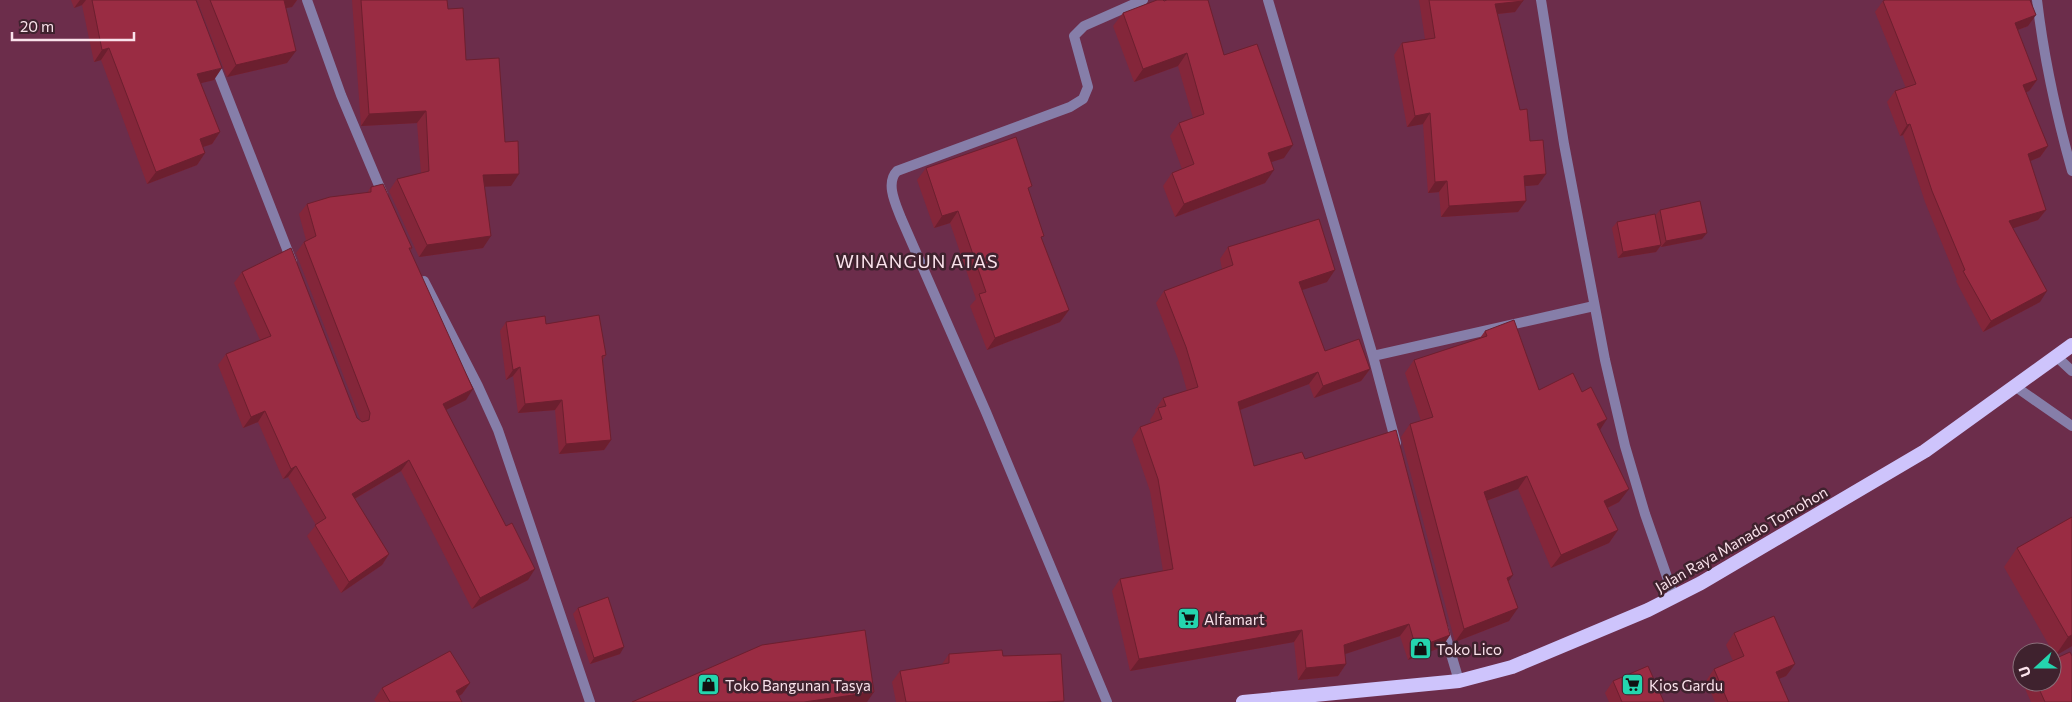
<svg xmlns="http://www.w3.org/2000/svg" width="2072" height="702" font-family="Commissioner,sans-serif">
<rect width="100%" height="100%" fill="#6c2d4b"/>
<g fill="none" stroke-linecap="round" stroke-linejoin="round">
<path stroke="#867ea9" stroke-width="10" d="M2057,357L2072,371"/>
<path stroke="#867ea9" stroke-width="10" d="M307,0L341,95L383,195
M1268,0L1373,356L1396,443
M1541,0L1564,144L1605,360L1625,446L1645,514L1674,597
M2037,0C2044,59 2056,114 2072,171
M214,62L292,262
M424,281L478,386L498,430L590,702
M1373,356L1594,306
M2016,387L2072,426
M1443,627L1459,681
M1107,702L986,412L901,218C896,205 885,183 897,171L1070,107L1083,99L1088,87L1074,36L1084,26L1143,0"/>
<path stroke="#cec4fc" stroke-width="14" d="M1243,702L1459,681L1512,667L1648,610L1701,583L1925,451L2072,345"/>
</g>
<path fill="#84263a" d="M71,0H196L214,80L201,83L220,132L212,144L203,147L205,153L197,165L147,184L101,60L94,62L82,5L74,8Z
M197,0H297L292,7L286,8L287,63L227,77Z
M352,0H447L448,9L466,60L505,142L511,186H484L483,248L419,257L389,191L397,179L421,173L417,123L361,126Z
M1419,0H1523L1515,12L1498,14L1520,110L1530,141L1546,174L1538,185L1525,186L1526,201L1518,212L1441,217L1439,192L1428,193L1423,124L1407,127L1394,55L1402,43L1425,39Z
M1164,1L1224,55L1284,158L1271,162L1265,183L1175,217L1163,186L1172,173L1182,169L1170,136L1179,123L1193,118L1178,66L1134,82L1113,26L1123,13Z
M1883,1L2028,26L2018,30L2037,80L2029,91L2026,92L2048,146L2040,157L2030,161L2046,210L2038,220L2013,228L2040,302L1983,332L1956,281L1957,280L1925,202L1903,135L1900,136L1887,102L1895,91L1906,88L1875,12Z
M926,168L1029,191L1042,239L1069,310L1060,322L987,350L970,306L976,299L950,223L934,228L917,180Z
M371,187L412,248L410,251L466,400L446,409L528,580L472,609L401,471L355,499L389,554L382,565L341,593L307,536L316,525L288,477L283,479L258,422L243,428L218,365L226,354L260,340L234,283L242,272L357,418L361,421L296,253L304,242L306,240L299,214L307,204L367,193Z
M1660,210L1702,239L1661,247L1659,238L1661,245L1656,252L1618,258L1612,228L1617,222L1655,216Z
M1228,247L1327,282L1302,290L1325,351L1370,369L1361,381L1314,398L1309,384L1240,410L1254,466L1305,459L1450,635L1442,647L1408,660L1400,636L1345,654L1346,664L1338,676L1298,680L1294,642L1130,671L1112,591L1120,579L1163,571L1150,491L1132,439L1140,427L1151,423L1150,420L1155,412V410L1163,398L1187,391L1178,359L1156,303L1164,291L1222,269L1220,259Z
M506,322L546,324L606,355L603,360L611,440L604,450L559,454L555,410L518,413L513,376L506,380L500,331Z
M1485,331L1539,390L1600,430L1619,502L1608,508L1618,530L1609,543L1551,568L1518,489L1487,501L1508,582L1509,621L1455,642L1401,437L1410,424L1421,421L1405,373L1414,360L1480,338Z
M2072,517V646L2055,656L2004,567L2017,548Z
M578,608L620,654L590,664L573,614Z
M1734,633L1795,664L1786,676L1778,679L1789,702H1715L1706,681L1714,669L1733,661L1726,645Z
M949,654L1003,656L1063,702H896L892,682L900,671L942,664Z
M1613,681L1664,702H1609L1605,693Z
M2022,682H2052L2072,702H2031Z
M470,683L462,694L459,696L462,702H376L374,700L382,688Z"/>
<path fill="#6c1f2f" d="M80,0H86L82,5L74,8Z
M282,0H297L292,7L275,10Z
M1523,1L1515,12L1488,15L1495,4Z
M2036,15L2028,26L2007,34L2015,23Z
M109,48L101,60L94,62L102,50Z
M296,51L287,63L227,77L236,65Z
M1187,53L1178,66L1134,82L1143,69Z
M222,68L214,80L189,86L197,74Z
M2037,80L2029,91L2016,96L2023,85Z
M426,111L417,123L361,126L369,114Z
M1430,113L1423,124L1407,127L1415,116Z
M1910,124L1903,135L1900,136L1907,125Z
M220,132L212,144L191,151L200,139Z
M1293,145L1284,158L1259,166L1268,153Z
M2048,146L2040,157L2021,165L2028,154Z
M205,153L197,165L147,184L156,172Z
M1274,170L1265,183L1175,217L1184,204Z
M519,174L511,186L474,187L483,175Z
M1546,174L1538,185L1517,187L1524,176Z
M1447,181L1439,192L1428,193L1435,182Z
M1526,201L1518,212L1441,217L1449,206Z
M2046,210L2038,220L2002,232L2009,221Z
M958,211L950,223L934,228L942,216Z
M1707,233L1702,239L1661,247L1666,241Z
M491,236L483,248L419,257L427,245Z
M1661,245L1656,252L1618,258L1623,252Z
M1335,270L1327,282L1290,294L1299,282Z
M2047,291L2040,302L1983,332L1991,321Z
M1069,310L1060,322L987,350L995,338Z
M520,367L513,376L506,380L513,370Z
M1370,369L1361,381L1314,398L1323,386Z
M1318,372L1309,384L1229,414L1238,402Z
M473,389L466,400L436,415L443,404Z
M562,400L555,410L518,413L525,404Z
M265,411L258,422L243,428L251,417Z
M1607,419L1598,433L1597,424Z
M611,440L604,450L559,454L566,444Z
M409,460L401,471L344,505L352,494Z
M296,466L288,477L283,479L291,469Z
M1527,476L1518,489L1475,505L1484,492Z
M1629,489L1619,502L1595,514L1604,501Z
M1618,530L1609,543L1551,568L1561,555Z
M389,554L382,565L341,593L349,582Z
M535,569L528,580L472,609L480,598Z
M1513,575L1504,588L1507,578Z
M1518,608L1509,621L1455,642L1464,629Z
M1409,624L1400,636L1336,657L1344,645Z
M1302,630L1294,642L1130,671L1139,659Z
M1450,635L1442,647L1408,660L1416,648Z
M2072,635V646L2055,656L2068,637Z
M624,647L620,654L590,664L594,658Z
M1346,664L1338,676L1298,680L1306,668Z
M1795,664L1786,676L1767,684L1776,672Z
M470,683L462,694L449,702L456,691Z
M874,692L867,702H804Z"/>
<path fill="#9a2c43" stroke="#6c1f2f" d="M92,0H196L222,68L197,74L220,132L200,139L205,153L156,172L109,48L102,50Z
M210,0H284L296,51L236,65Z
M361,0H447L448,9L463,8L466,60L499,58L505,142L518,141L519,174L483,175L491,236L427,245L397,179L429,171L426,111L369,114Z
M1157,0H1163L1164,1L1167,0H1208L1224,55L1257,44L1293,145L1268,153L1274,170L1184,204L1172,173L1194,164L1179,123L1204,114L1187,53L1143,69L1123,13Z
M1429,0H1523V1L1495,4L1520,110L1527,109L1530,141L1543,140L1546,174L1524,176L1526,201L1449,206L1447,181L1435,182L1430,113L1415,116L1402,43L1435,38Z
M1885,0H2030L2036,15L2015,23L2037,80L2023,85L2048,146L2028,154L2046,210L2009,221L2047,291L1991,321L1963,271L1965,270L1932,191L1910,124L1907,125L1895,91L1916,84L1883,1Z
M1016,137L1032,186L1028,188L1044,236L1041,237L1069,310L995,338L979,294L986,292L958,211L942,216L926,168Z
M383,184L412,248H409L473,389L443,404L506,526L512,523L535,569L480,598L409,460L352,494L389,554L349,582L315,525L326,518L296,466L291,469L265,411L251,417L226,354L271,336L242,272L291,248L357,418L362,422L369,420L370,413L304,242L316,236L307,204L330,197L371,192V187Z
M1700,201L1707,233L1666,241L1660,210Z
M1655,214L1661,245L1623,252L1617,222Z
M1319,219L1335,270L1299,282L1325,351L1359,339L1370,369L1323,386L1318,372L1238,402L1254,466L1302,452L1305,459L1396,430L1450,635L1416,648L1409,624L1344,645L1346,664L1306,668L1302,630L1139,659L1120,579L1173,569L1158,479L1140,427L1162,419L1158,408L1166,406L1163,398L1198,387L1186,347L1164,291L1233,265L1228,247Z
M599,315L606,355L602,356L611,440L566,444L562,400L525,404L520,367L513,370L506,322L545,316L546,324Z
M1514,320L1539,390L1573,373L1582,392L1591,387L1607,419L1597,424L1629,489L1604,501L1618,530L1561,555L1527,476L1484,492L1513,575L1507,578L1518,608L1464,629L1410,424L1433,417L1414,360L1487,336L1485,331Z
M2072,517V635L2068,637L2017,548Z
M608,597L624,647L594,658L578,608Z
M1774,616L1795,664L1776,672L1789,702H1728L1714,669L1744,656L1734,633Z
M865,630L874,692L804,702H632L762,645Z
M1002,650L1003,656L1061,654L1064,701L1046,702H906L900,671L949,663V654Z
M450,651L470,683L456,691L462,702H390L382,688Z
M2070,652L2072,656V702H2045L2036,682H2052V660Z
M1648,666L1664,702H1622L1613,681Z"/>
<defs>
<symbol id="supermarket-square" viewBox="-11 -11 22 22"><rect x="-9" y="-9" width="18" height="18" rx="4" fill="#24d5ae" stroke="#3f222e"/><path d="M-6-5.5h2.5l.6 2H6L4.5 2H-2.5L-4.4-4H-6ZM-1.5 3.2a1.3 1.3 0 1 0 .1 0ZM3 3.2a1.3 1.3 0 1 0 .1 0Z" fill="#111"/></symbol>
<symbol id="shop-square" viewBox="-11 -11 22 22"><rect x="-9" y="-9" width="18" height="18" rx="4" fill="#24d5ae" stroke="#3f222e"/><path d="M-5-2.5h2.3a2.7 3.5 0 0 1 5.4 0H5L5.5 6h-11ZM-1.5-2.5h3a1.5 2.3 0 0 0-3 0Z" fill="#111"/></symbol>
</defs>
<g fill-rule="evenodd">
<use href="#supermarket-square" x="1176" y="606" width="25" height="25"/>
<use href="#shop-square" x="1408" y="636" width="25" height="25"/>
<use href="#shop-square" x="696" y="672" width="25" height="25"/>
<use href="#supermarket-square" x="1620" y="672" width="25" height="25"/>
</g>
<g text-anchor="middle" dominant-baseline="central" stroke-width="5" stroke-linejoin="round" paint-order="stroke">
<g font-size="15" fill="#fae2eb" stroke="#3f222e">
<text transform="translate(1741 539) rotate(-30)">Jalan Raya Manado Tomohon</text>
</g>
<g font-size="15" fill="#fae2eb" stroke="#3f222e" text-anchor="start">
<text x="1204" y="619">Alfamart</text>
<text x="1436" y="649">Toko Lico</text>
<text x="725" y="685">Toko Bangunan Tasya</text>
<text x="1649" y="685">Kios Gardu</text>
</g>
<g font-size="18" letter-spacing="1" fill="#fae2eb" stroke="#3f222e">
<text x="917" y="261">WINANGUN ATAS</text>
</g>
</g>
<g transform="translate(2037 667) rotate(249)"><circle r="24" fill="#3f222e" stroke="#8a6f7a"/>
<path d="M0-4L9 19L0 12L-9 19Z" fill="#24d5ae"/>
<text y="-8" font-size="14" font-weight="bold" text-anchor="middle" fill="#fae2eb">U</text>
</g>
<path d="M12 32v8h122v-8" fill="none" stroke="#fae2eb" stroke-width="2.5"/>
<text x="20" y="32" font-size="15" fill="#fae2eb" stroke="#3f222e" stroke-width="4" paint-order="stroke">20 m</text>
</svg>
